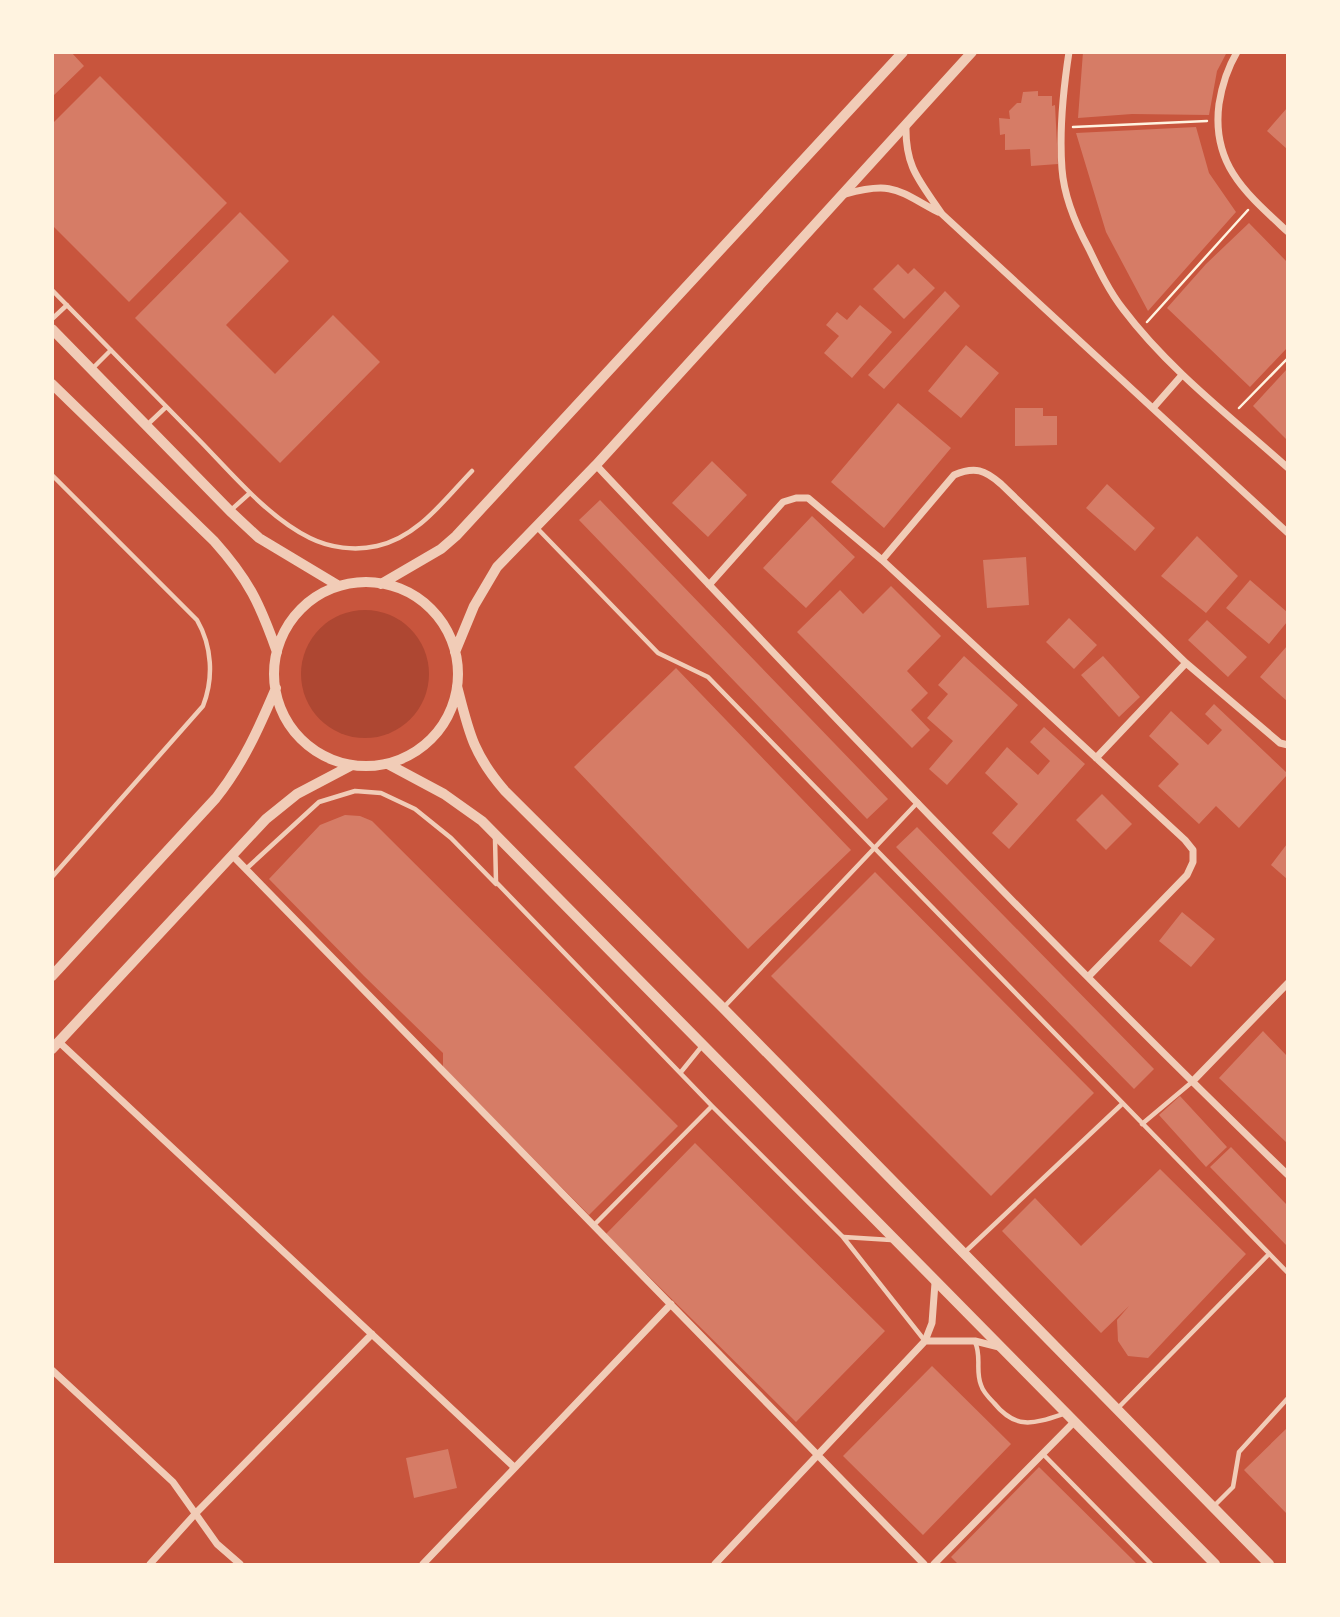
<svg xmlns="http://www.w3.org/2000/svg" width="1340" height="1617" font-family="Jost,sans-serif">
<rect width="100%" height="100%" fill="#c8553d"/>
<path fill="#ae4732" d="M301 674a64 64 0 1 1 128 0a64 64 0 1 1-128 0Z"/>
<path fill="#d67c66" d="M52,52H71L84,66L52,97Z
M1083,52H1227L1217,71L1209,115L1132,114L1078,118Z
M100,76L227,203L129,302L52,225V124Z
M1038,91V96H1052V106L1055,105L1058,164L1031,166L1030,149L1005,150V134L1000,135L999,118L1010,119L1009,111L1017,103H1021L1023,92Z
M1287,108V149L1267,131Z
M1196,127L1209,173L1236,212L1148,311L1106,232L1076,133Z
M240,212L289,261L226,325L275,374L333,315L380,362L280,463L135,318Z
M1249,223L1287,262V348L1250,387L1167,308L1206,264Z
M898,264L908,274L914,268L935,288L904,319L873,289Z
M945,291L960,306L884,389L868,375Z
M860,305L892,332L852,378L824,353L839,336L826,325L837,312L847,320Z
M966,345L999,373L961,418L928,391Z
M1287,369V440L1253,406Z
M898,403L951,448L884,528L831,482Z
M1015,408H1043V416H1057V445L1015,446Z
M712,461L747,495L708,537L672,503Z
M1107,484L1155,528L1135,551L1086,508Z
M600,500L888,799L867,819L579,520Z
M812,516L855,557L806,608L763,568Z
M1197,536L1238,576L1206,613L1161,576Z
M1026,557L1029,605L987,608L983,560Z
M1250,580L1287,612V622L1269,644L1226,608Z
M891,586L941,636L907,671L928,693L911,710L930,730L912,748L797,632L840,590L863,614Z
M1069,618L1097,645L1074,669L1046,642Z
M1207,620L1247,657L1228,677L1188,640Z
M1287,646V701L1260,677Z
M964,656L1018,705L947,785L929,769L953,741L927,718L948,694L938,685Z
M1103,656L1140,697L1119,717L1081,675Z
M676,668L851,850L748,949L574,767Z
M1214,704L1287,773V775L1239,828L1216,806L1199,824L1158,786L1179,764L1149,736L1171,711L1208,745L1222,730L1205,714Z
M1044,727L1085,764L1009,849L992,833L1018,804L985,773L1007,747L1038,775L1050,761L1030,742Z
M1102,794L1132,824L1106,850L1076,820Z
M345,815L360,816L372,821L678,1126L589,1215L443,1067V1053L364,976L269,879L320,825Z
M917,827L1154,1069L1134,1089L896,847Z
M1287,844V879L1271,865Z
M875,872L1094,1093L991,1196L771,976Z
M1182,912L1215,939L1191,967L1159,941Z
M1263,1031L1287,1056V1143L1219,1078Z
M1180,1096L1227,1147L1206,1167L1159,1115Z
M695,1143L885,1331L796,1422L606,1234Z
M1231,1147L1287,1205V1246L1210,1167Z
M1160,1169L1246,1254L1148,1358L1128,1356L1118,1341L1117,1320L1129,1306L1101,1333L1002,1231L1035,1198L1081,1246Z
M932,1366L1011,1444L923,1535L843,1456Z
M1287,1428V1514L1244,1470Z
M448,1449L457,1488L414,1498L406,1458Z
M1039,1467L1131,1558L1137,1564H958L951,1557Z"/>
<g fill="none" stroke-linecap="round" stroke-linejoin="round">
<path stroke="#fff3e0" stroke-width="2.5" d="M1073,127L1207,121
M1147,322L1248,210
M1239,408L1288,358"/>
<path stroke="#f1ccb7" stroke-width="4.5" d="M52,290C102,341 152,392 202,443C233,475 269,518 310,538C330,548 355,551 377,546C418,537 444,500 472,471
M52,319L67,305
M92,369L111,350
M147,425L166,407
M52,475L197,620C212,646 214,678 203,706L52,877
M230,511L250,493
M536,527L658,653L708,677L1288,1273
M495,838L496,882L712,1106L843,1237L925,1341
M246,869L319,802L355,791L381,793L415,809L451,838L496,884
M724,1007L918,802
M681,1072L702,1046
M1142,1124L1192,1082
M594,1225L712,1106
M844,1237L891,1240
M965,1252L1122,1104
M975,1342C982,1357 975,1370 981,1385C983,1392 989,1398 994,1403C1016,1430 1033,1424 1063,1414
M1118,1408L1269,1254
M1043,1454L1151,1564
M1213,1507L1233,1487L1239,1452L1288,1398"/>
<path stroke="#f1ccb7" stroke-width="7" d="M1069,52C1063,91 1059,130 1062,169C1064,197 1076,225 1089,249C1099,270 1109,291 1123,309C1169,370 1231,417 1288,468
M1237,52C1227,69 1222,85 1219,104C1211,165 1247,194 1288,232
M906,125C905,167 919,180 942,214L1288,533
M845,194C893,181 897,190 938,212
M1153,408L1182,375
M596,465C822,705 1050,945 1288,1175
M882,560L954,475C975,466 985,470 1001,484L1186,663L1280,743L1288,745
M709,585L783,502L796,498H808L882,560L1185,840L1193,850V862L1187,875L1088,977
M1096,758L1186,663
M233,856L924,1564
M59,1042L514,1467
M1192,1082L1288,983
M925,1341H975L999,1347
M52,1370L173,1482L217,1544L240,1564
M150,1564L196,1513L372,1334
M423,1564L671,1304
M715,1564L925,1341L932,1323L935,1283
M934,1564L1075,1421"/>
<path stroke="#f1ccb7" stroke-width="10" d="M52,329L230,511L259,538L339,586
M52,384L214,541C249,580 260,604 277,652
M274 674a92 92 0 1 1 184 0a92 92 0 1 1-184 0Z
M381,584L441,549L456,536L903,52
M455,652L474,606L497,567L596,465L972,52
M457,686C469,733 473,754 505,791L723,1008L1269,1564
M388,764L444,794L482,821L1215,1564
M52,976L216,798C243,764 259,728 276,688
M52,1049L266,819L297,794L352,765"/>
</g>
<rect width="1340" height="1617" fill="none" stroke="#fff3e0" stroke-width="108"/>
</svg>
